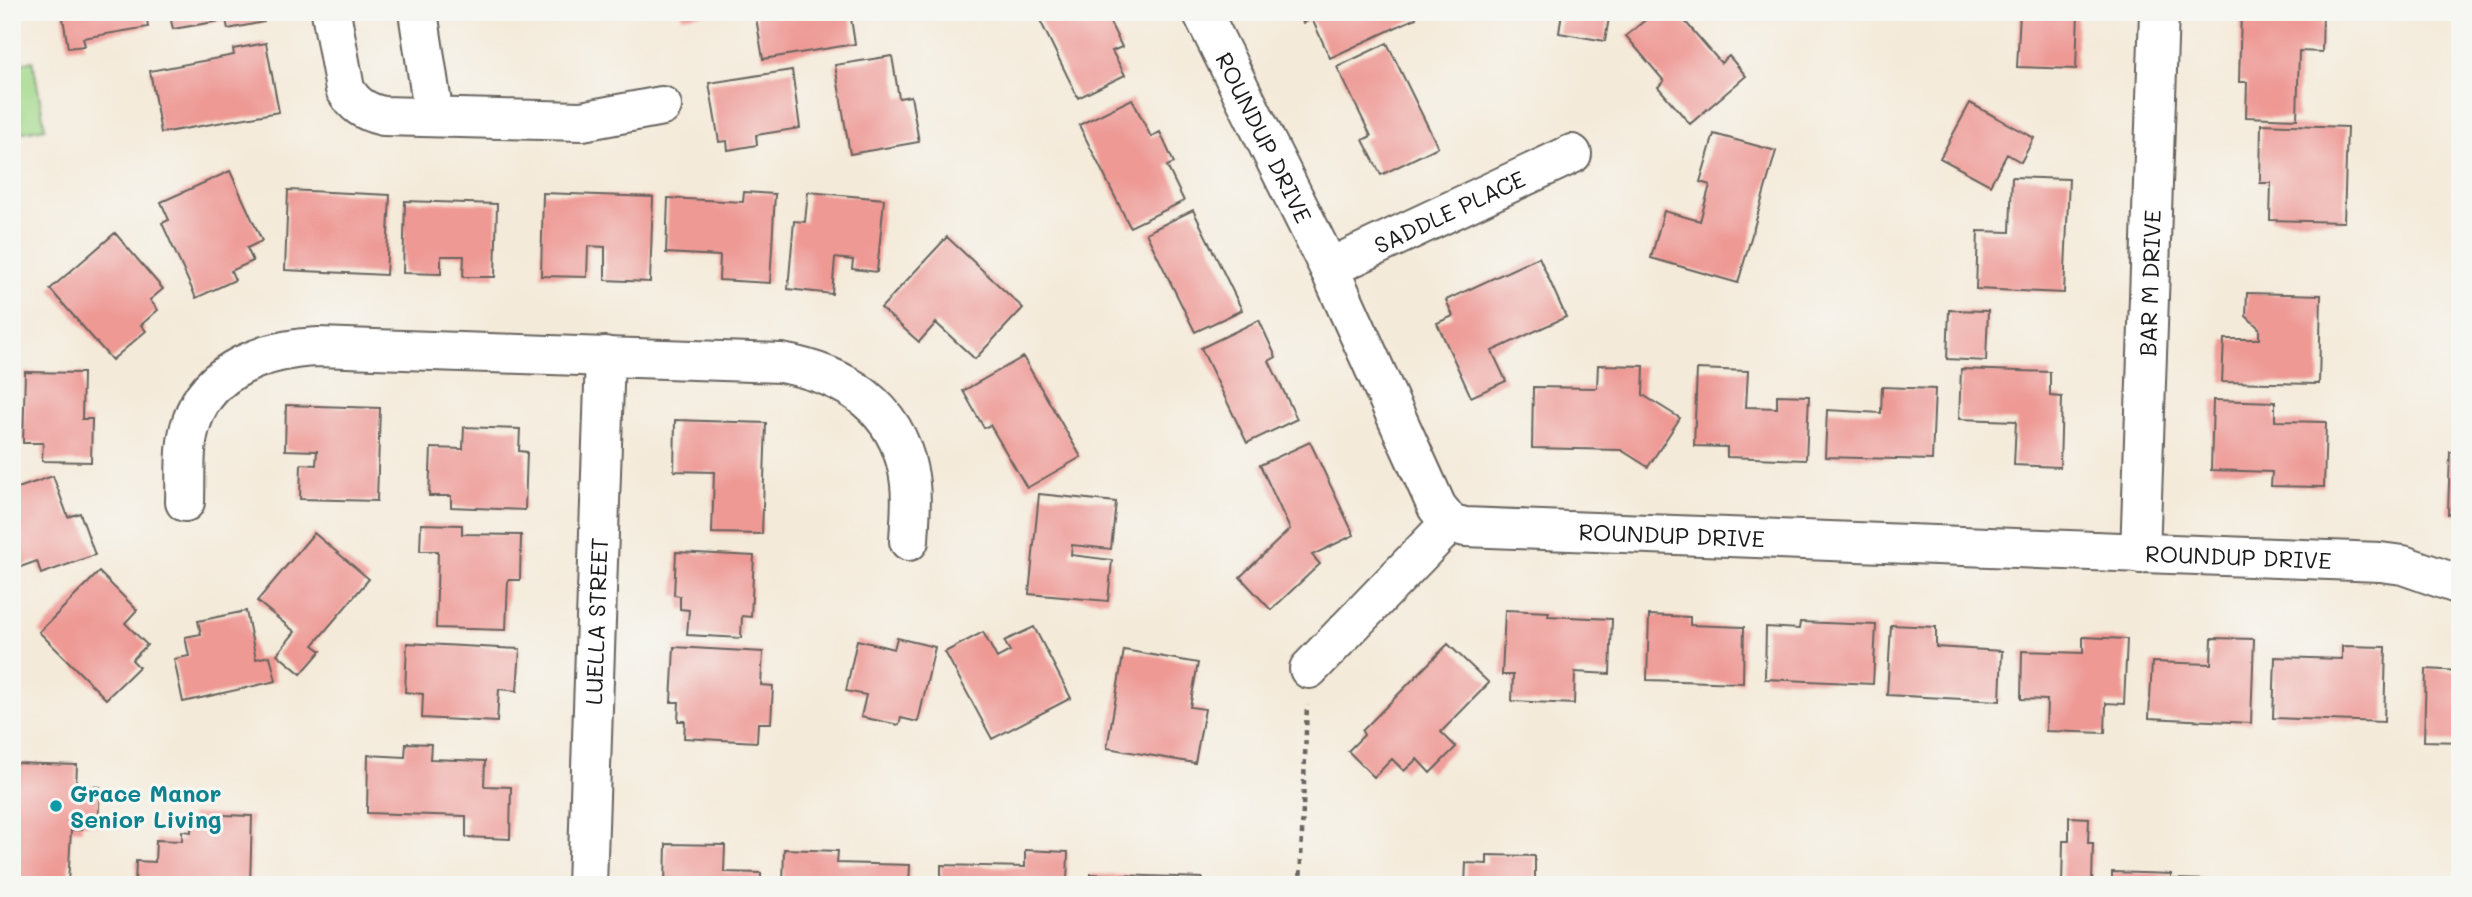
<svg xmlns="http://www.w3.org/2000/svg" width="2472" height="897" font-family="Mali,sans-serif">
<rect width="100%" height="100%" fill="#f6f6f2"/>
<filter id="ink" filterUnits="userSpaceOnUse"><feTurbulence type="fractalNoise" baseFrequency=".0143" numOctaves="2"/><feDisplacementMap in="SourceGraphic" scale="14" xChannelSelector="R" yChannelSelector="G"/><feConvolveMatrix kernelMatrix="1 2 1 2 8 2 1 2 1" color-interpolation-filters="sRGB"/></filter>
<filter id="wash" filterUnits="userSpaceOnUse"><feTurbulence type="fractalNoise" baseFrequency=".00686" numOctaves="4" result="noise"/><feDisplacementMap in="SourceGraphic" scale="28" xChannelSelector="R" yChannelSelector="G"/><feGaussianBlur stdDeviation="1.57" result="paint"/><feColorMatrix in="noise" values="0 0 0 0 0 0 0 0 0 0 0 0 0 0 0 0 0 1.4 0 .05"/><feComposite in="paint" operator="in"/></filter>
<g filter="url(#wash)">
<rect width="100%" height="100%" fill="#f4ead9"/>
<path fill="#a1d889" stroke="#5e7a52" stroke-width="2" d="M33,61L45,128L12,134V65Z"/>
<g id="blocks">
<path fill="#ee9994" d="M62,12H146L148,27L83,38L85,46L68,48Z
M169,12H262L264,22L228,29L226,20L173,29Z
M520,12H554V14L521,19Z
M681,12H703V14L682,17Z
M755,12H850L855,44L763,59Z
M1036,12H1105L1122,47L1112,51L1125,75L1078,98Z
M1298,12H1413L1416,18L1330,58L1312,19L1303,23Z
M1562,12H1610L1605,41L1559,33Z
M1655,12H1677L1721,63L1729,56L1746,76L1690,124L1658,87L1664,81L1626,36Z
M2020,12H2078L2076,69L2017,67Z
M2241,12H2323L2322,52L2299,51L2297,119L2246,117L2247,82H2239Z
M266,43L279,112L161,133L150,71L234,55L233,49Z
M1387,43L1438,147L1381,175L1363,140L1371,136L1337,67Z
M892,56L899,98L911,96L919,142L850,154L835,65Z
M792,70L800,128L756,135L757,145L728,150L727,141L719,142L709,83Z
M1132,99L1151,137L1160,132L1174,163L1167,166L1184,201L1130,227L1079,125Z
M1970,103L2034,138L2021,162L2007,154L1990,185L1940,158Z
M2261,124L2347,127L2344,222L2270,220L2271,183H2260Z
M1714,134L1776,151L1738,283L1651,258L1664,211L1700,221L1710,185L1700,182Z
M230,171L262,241L247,248L253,261L231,271L235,280L196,298L162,223L169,220L161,202Z
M2012,177L2069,179L2064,293L1976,289L1978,231L2010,232Z
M288,190L390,195L386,275L285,270Z
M744,192L775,194L770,283L719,280L720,256L666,253L668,198L743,202Z
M808,192L884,199L877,272L852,269L853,260L835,258L832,294L788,289L794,221L805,222Z
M543,193L653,197L650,282L605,280V247L588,246L587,277L541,276Z
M405,201L497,204L495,277H463L464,256H441V274L403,273Z
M1193,210L1242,310L1195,332L1146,233Z
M115,233L163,289L150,300L158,310L141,325L146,331L112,360L50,289Z
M947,237L1023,308L975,359L936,323L919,342L881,308Z
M1539,257L1566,317L1492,351L1506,381L1471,397L1437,323L1453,316L1446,300Z
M2247,293L2321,295L2319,384L2222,382L2224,339H2259V328L2246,316Z
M1949,310L1988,311L1986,361L1947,359Z
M1259,320L1276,357L1269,361L1297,419L1247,443L1201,348Z
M1023,357L1081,457L1027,488L990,425L984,428L963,391Z
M1598,365L1644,366L1643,395L1680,418L1648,467L1621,450L1532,448L1533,387L1597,388Z
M1697,369L1748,371L1746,407L1777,408V395L1809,396L1806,460L1727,457V447L1694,446Z
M1961,369L2050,372V396L2062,397L2060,467L2014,465L2016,421L1959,419Z
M25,372L83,373L82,419H92L91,462L42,461L43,443H23Z
M1882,387L1935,389L1932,460L1825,457L1827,410L1881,413Z
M2213,400L2275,402V421L2326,422L2324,487L2271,486L2272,472L2211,470Z
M286,405L380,408L377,501L300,499L301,464L316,465L317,451L285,450Z
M675,420L766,423L762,534L712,533L714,472L674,471Z
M464,427L520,429L519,451L527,452L525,510L451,507V496H429L431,448L463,449Z
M1310,442L1354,535L1312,555L1320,564L1271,610L1240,577L1290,529L1260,465Z
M2450,452H2460V515L2448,514Z
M53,476L68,517L80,513L95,555L41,574L37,561L12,570V490Z
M1039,494L1116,502L1111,549L1072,545L1071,555L1112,560L1108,601L1029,594Z
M421,524L462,525V534L521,535L520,580H508L506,630L436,628L438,551H420Z
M314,533L369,579L313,645L321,651L301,674L277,654L295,632L257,601Z
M676,552L754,556L751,617L742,616L741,638L687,635L689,610L680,609V596L674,595Z
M99,572L137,610L125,623L147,645L132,660L139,667L106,699L39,632Z
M1505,610L1549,612L1548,616L1612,619L1610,674L1575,672L1574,704L1512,701L1513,675H1502Z
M246,611L256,659L270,656L276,681L183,702L174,659L189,656L185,637L201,634L198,621Z
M1649,615L1690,617V625L1744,627L1743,683L1647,680Z
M1800,622L1876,625L1873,684L1765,679L1766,627L1799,629Z
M1891,625L1936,627V647L2002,651L2000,701L1887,695Z
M1034,627L1071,698L992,739L945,652L983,632L997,658L1010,651L1004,641Z
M2083,637L2127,639L2124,704L2106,703L2105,733L2046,731L2047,700L2021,699L2022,651L2083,653Z
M897,638L935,647L918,722L901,718L899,725L861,717L866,695L846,691L857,640L894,649Z
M2212,638L2254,639L2251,723L2149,718L2152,662L2211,664Z
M407,643L520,649L517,691L499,689L497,722L422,718L423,694L405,692Z
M1448,644L1489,683L1441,732L1456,747L1430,773L1417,759L1404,771L1392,759L1374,777L1348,751L1364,735L1362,731Z
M2342,646L2386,647L2384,722L2273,718L2275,657L2342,659Z
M674,647L763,652L761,685L773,686L771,723H758L757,742L684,738L685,721H678L679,702H671Z
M1124,650L1198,663L1190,707L1205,709L1195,763L1107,748Z
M2426,669L2460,671V742L2424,741Z
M406,743L431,744L430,759L485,761L484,786L511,787L510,839L466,837V816L367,813L368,755L405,757Z
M12,763L77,765L76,786L100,787L98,825L82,824V830H71L68,885H12Z
M192,814L252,816L250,885H135L136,861L155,862L156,840L182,841V831L191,832Z
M2069,817L2089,818L2088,843H2093L2092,885H2062L2063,841H2069Z
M666,844L725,845L724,872L761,873V885H665Z
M784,849L838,851L837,863L910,865L909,885H783Z
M1025,850L1068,852L1067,885H941V865L1025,867Z
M1487,855L1535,856V885H1465L1466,863L1487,864Z
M2112,872L2171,874V879L2209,880V885H2112Z
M1091,874L1202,878V885H1090Z"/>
</g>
</g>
<g filter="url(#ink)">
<use href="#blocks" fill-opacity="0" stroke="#68645e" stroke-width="2"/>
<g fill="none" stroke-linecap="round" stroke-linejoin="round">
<defs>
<g id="minor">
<path d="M331,12L345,89C354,105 365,112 383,116L582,121L662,106"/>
<path d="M418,12L434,117"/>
<path id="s1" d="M1202,12L1329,268L1437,507L1450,523L1465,527L2380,562L2403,565L2460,585"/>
<path id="s2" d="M1329,268L1572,154"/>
<path d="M185,502C186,476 183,445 192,421C209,368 268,349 318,347L781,363C843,374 895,405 908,471C913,494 910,518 909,541"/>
<path id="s3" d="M2140,554L2159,12"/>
<path d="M1309,669L1450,523"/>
<path id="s4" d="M587,885L605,356"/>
</g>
</defs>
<use href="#minor" stroke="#68645e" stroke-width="42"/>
<path stroke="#68645e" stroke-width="4.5" stroke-dasharray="5 5" stroke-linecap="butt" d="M1300,885L1307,705"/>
<use href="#minor" stroke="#fff" stroke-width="38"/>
</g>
</g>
<circle fill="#0f9aa8" stroke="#f6f6f2" stroke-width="2.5" cx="56" cy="806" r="7"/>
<g text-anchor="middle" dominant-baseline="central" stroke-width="6" stroke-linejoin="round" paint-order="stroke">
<g font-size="23" fill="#1c1c1c" stroke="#f6f6f2">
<text stroke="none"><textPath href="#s1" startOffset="140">ROUNDUP DRIVE</textPath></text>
<text stroke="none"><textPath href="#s2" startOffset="133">SADDLE PLACE</textPath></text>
<text stroke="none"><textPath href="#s3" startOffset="271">BAR M DRIVE</textPath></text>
<text stroke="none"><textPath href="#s1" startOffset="791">ROUNDUP DRIVE</textPath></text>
<text stroke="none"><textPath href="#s1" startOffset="1358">ROUNDUP DRIVE</textPath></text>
<text stroke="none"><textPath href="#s4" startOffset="264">LUELLA STREET</textPath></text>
</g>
<g font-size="23" font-weight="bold" fill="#0d838f" stroke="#f6f6f2" text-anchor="start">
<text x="70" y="793">Grace Manor<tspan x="70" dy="26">Senior Living</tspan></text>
</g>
</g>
<rect width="2472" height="897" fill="none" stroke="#f6f6f2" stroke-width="42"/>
</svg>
